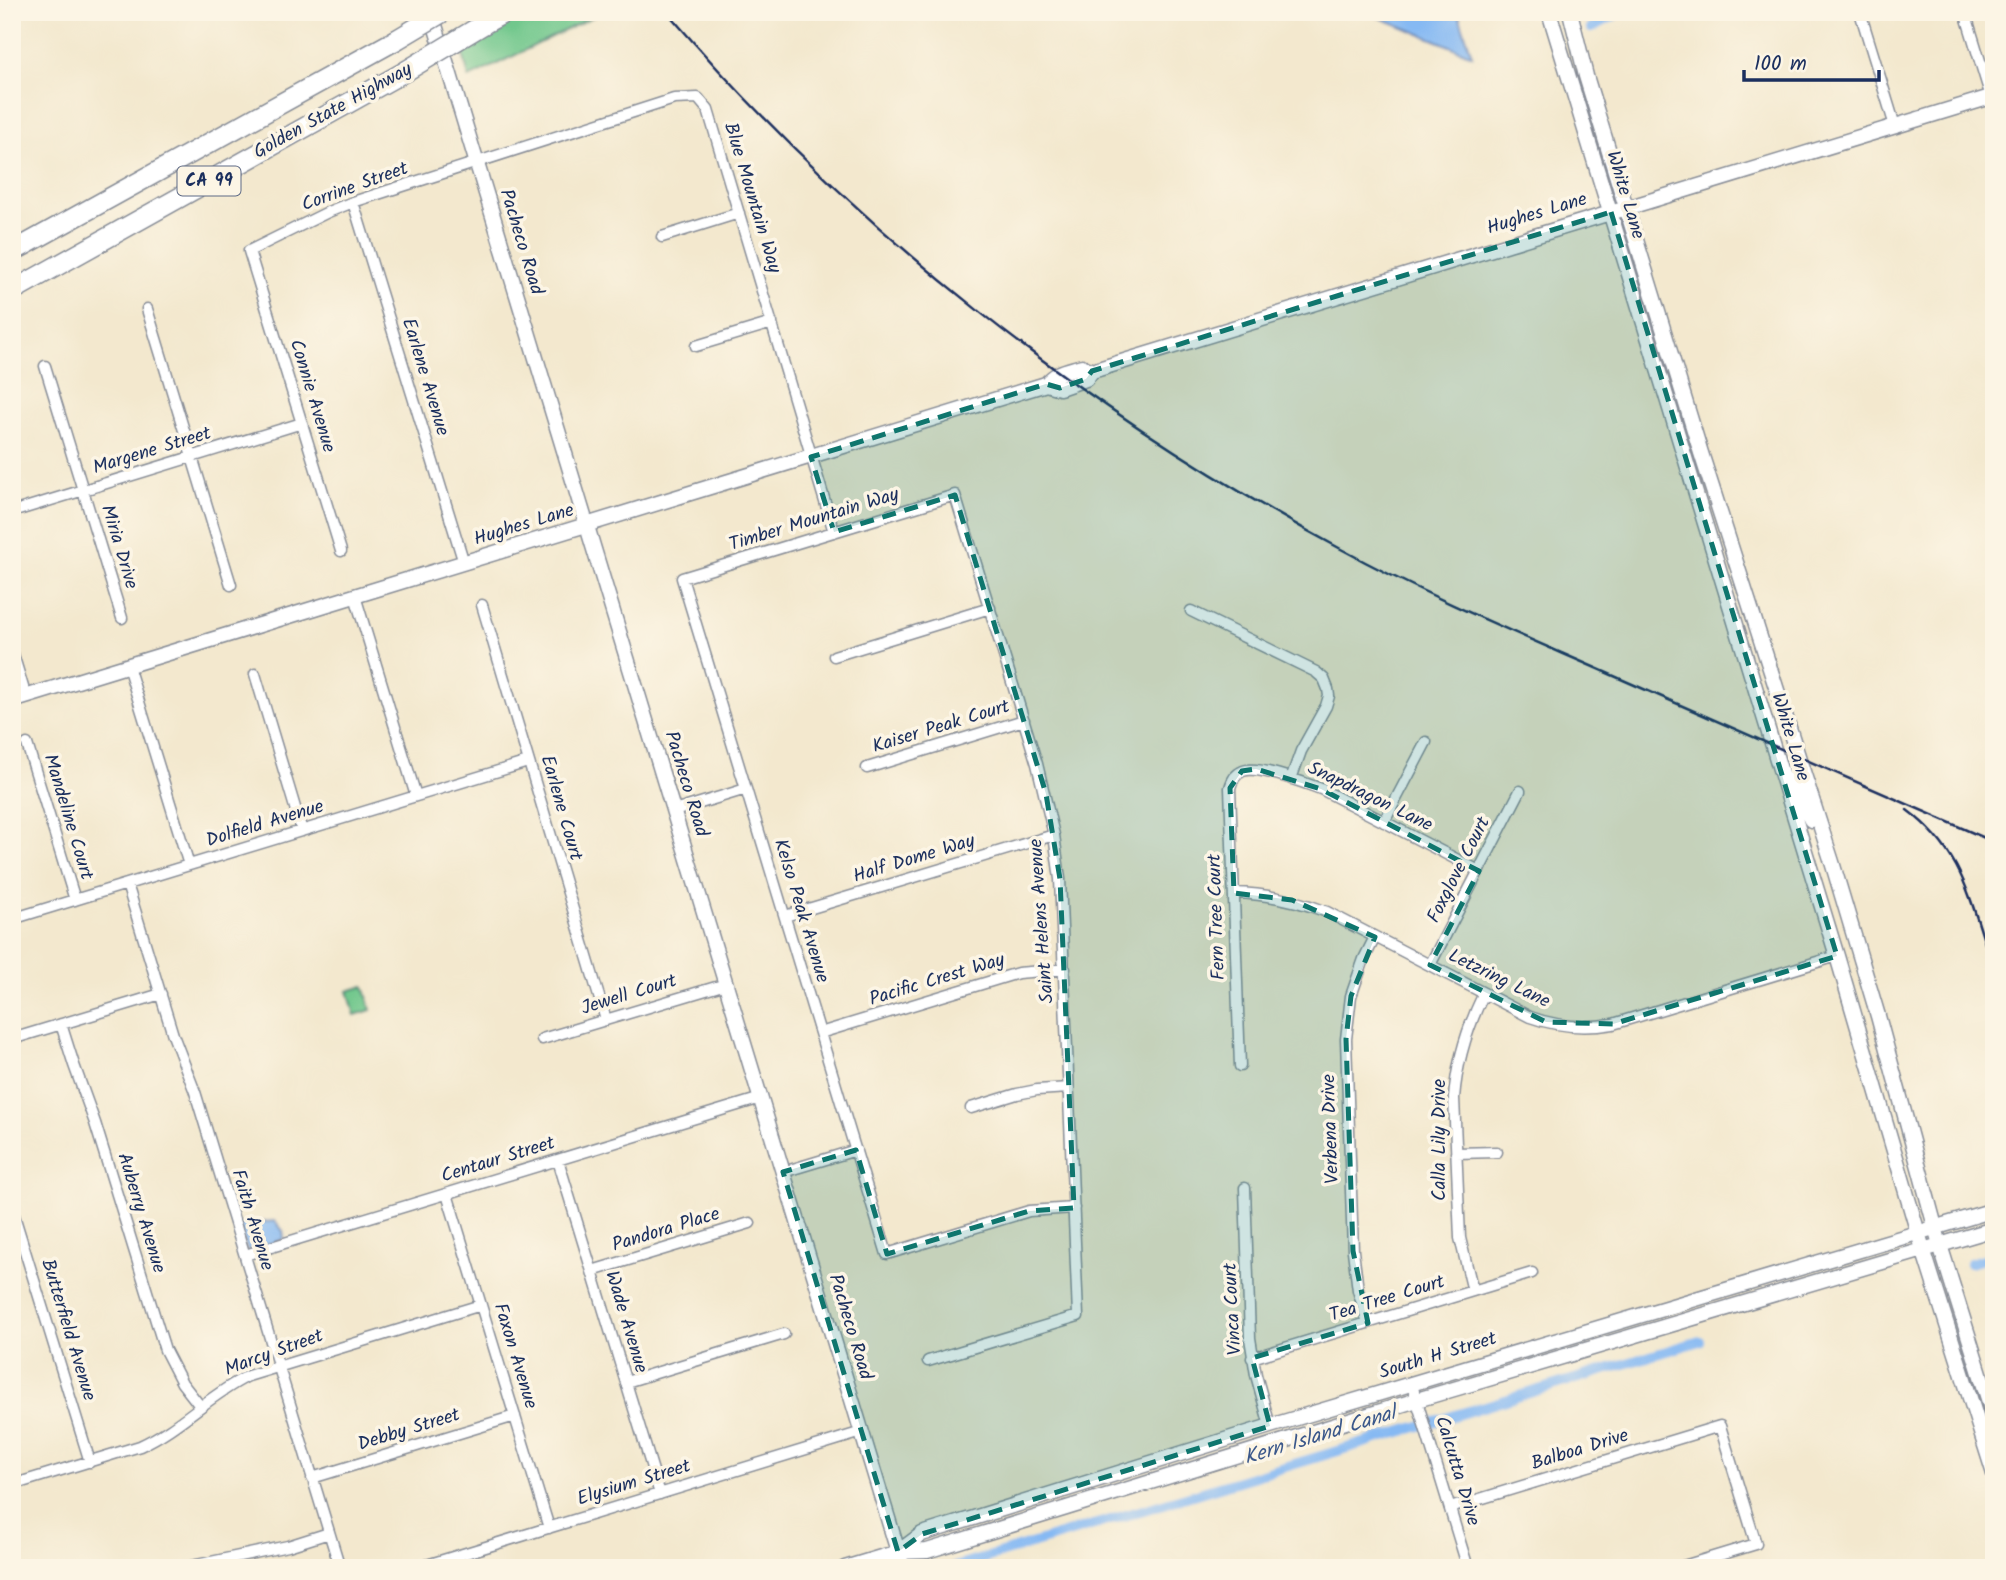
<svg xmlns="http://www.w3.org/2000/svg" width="2006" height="1580" font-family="Kalam,sans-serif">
<rect width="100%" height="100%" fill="#fcf5e5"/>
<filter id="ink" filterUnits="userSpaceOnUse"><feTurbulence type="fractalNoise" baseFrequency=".0143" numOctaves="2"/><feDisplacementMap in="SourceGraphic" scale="14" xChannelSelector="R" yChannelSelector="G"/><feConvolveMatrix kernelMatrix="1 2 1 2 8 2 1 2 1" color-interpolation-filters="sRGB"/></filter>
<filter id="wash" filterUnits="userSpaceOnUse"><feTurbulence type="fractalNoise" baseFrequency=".00686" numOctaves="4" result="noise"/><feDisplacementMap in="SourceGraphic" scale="28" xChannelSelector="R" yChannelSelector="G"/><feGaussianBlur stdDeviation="1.57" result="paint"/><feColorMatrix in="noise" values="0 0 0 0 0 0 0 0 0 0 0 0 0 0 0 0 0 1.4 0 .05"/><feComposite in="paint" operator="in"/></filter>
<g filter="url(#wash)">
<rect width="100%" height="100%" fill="#f3e8ce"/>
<path fill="#71c78c" stroke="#467b75" stroke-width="2" d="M527,12H602L469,78L462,50Z
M364,986L371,1010L355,1015L348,991Z"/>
<path fill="#86b9f3" stroke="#5074a8" stroke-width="2" d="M1366,12H1458L1472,55Z
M275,1221L283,1231L284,1239L248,1251L239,1228L241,1224Z"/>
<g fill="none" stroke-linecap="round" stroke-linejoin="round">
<path stroke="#86b9f3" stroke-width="10" d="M1591,28L1620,12
M1970,1263L1994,1256
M952,1568L1700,1341"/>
</g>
</g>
<g filter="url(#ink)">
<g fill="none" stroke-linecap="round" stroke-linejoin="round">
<defs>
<path id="street" d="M1860,12L1895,126
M1965,12L1991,97
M353,202L464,563
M662,237L739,213
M147,309L231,585
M696,346L772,323
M45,366L122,618
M12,512L302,423
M341,551L249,251L328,212L353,202L674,99L698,98L708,110L834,532
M355,596L416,796
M482,605L606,1020
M1191,611L1316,672L1324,679L1328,689L1329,696L1326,706L1301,751L1291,779
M12,651L26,697
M834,656L990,608
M128,666L189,865
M255,674L302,831
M27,744L75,900
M867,768L1024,720
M674,811L746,789
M1384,822L1426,742
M127,884L173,1035L195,1092L340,1568
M1234,893C1267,894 1297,900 1327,912L1530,1017C1558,1027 1584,1029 1613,1024L1837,956
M785,916L1054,835
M12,919L528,762
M1430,965L1520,791
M61,1024L74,1065L95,1123L165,1350L182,1383L200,1406
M820,1033L1018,973L1065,969
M12,1039L161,994
M542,1039L726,984
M1240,1066L1230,788C1232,780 1235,774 1243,771C1258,765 1304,783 1321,789L1479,871
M971,1108L1017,1094L1037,1090L1069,1088
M1456,1153L1497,1152
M558,1160L660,1494
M783,1172L856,1150
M1245,1188L1250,1338L1256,1375L1270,1426
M447,1194L549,1528
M12,1209L90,1462
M245,1255L761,1098
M592,1271L750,1223
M1473,1291L1460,1238L1454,1098C1457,1060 1467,1028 1484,993
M1368,1323L1358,1290L1353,1251L1346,1039L1351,996L1364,959L1375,937
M1252,1358L1532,1273
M928,1361L1078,1316L1060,879L1054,835L1037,764L955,495L682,578L887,1254L1029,1211L1074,1208
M626,1382L784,1334
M1412,1385L1468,1568
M312,1478L515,1416
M12,1485L140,1446C180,1428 209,1395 248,1376L481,1305
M1450,1508L1720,1426L1756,1544L1677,1568
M182,1568L288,1546L329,1533
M417,1568L862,1432"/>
<path id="secondary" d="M431,12L903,1568
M1549,12L1837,956L1918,1233L1994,1474
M1570,12L1586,76L1701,453L1832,862L1878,1016L1940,1245L1994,1418
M1046,384L1060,388L1086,379L1092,371L1994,96
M12,701L1046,384C1057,371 1066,371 1082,366L1092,371
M1788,780L1795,789L1811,820
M898,1552L922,1534L1270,1426L1994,1210
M845,1568L898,1552L927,1551L1417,1400L1994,1229"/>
<path id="highway" d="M484,24L506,12
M12,252L396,40
M12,291L406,71"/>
</defs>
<use href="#street" stroke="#878c96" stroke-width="13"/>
<use href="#secondary" stroke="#878c96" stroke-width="17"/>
<use href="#highway" stroke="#878c96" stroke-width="22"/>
<use href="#street" stroke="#fff" stroke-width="10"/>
<use href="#secondary" stroke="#fff" stroke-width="14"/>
<use href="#highway" stroke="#fff" stroke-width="19"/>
<path stroke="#1b2f5e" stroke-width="2.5" d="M667,12C856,232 1086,412 1341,549C1434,600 1533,640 1630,683C1751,736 1872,789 1994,842
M1907,810C1958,848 1968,890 1986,947"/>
<defs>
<path id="highway-bridge" d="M396,40L443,12
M406,71L484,24"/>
</defs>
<use href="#highway-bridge" stroke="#878c96" stroke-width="22" stroke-linecap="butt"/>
<use href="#highway-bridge" stroke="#fff" stroke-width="19"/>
</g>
</g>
<path fill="#0f766e" fill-opacity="0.2" stroke="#0f766e" stroke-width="5" stroke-dasharray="14 9" stroke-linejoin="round" d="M1611,212L1837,956L1613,1024L1546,1022L1430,965L1479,871L1321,789L1256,769L1242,771L1230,788L1234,893L1292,900L1375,937L1351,996L1346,1039L1353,1251L1368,1323L1252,1358L1270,1426L922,1534L898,1552L783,1172L856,1150L887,1254L1029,1211L1074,1208L1060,879L1046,794L955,495L834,532L811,457L1046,384L1060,388L1086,379L1092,371Z"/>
<g text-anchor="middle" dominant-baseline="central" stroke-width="7" stroke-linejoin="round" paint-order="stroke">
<rect fill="#fcf5e5" stroke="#5e6a86" stroke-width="2" x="177.5" y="166.5" width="63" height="29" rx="5"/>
<g font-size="18" font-weight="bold" fill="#1b2f5e">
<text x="209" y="181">CA 99</text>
</g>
<g font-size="19" fill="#1b2f5e" stroke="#fcf5e5">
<text transform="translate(333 111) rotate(-29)">Golden State Highway</text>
<text transform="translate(355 187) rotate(-20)">Corrine Street</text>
<text transform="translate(1625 195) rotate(73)">White Lane</text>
<text transform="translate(752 198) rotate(73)">Blue Mountain Way</text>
<text transform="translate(1537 214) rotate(-17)">Hughes Lane</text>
<text transform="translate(521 242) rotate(73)">Pacheco Road</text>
<text transform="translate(425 377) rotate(73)">Earlene Avenue</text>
<text transform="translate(312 396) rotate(73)">Connie Avenue</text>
<text transform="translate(152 451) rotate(-17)">Margene Street</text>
<text transform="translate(814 520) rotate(-17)">Timber Mountain Way</text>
<text transform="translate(524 525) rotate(-17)">Hughes Lane</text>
<text transform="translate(119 547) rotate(73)">Miria Drive</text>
<text transform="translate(941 727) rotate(-17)">Kaiser Peak Court</text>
<text transform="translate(1790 737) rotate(73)">White Lane</text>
<text transform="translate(686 784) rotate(73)">Pacheco Road</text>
<text transform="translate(1370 797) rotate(26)">Snapdragon Lane</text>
<text transform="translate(561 808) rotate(74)">Earlene Court</text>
<text transform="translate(68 817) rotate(73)">Mandeline Court</text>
<text transform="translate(265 824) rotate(-17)">Dolfield Avenue</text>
<text transform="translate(914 859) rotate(-17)">Half Dome Way</text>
<text transform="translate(1459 870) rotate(-63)">Foxglove Court</text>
<text transform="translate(801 911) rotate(73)">Kelso Peak Avenue</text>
<text transform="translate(1217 917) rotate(-92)">Fern Tree Court</text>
<text transform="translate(1042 921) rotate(-94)">Saint Helens Avenue</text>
<text transform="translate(1499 979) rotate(26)">Letzring Lane</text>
<text transform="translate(937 980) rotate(-17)">Pacific Crest Way</text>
<text transform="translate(629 995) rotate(-17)">Jewell Court</text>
<text transform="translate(1331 1129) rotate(-92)">Verbena Drive</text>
<text transform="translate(1440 1140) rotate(-90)">Calla Lily Drive</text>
<text transform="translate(498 1160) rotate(-17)">Centaur Street</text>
<text transform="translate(141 1213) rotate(73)">Auberry Avenue</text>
<text transform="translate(252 1220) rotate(73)">Faith Avenue</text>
<text transform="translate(666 1230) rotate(-17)">Pandora Place</text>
<text transform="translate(1387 1299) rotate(-17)">Tea Tree Court</text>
<text transform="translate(1233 1309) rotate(-93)">Vinca Court</text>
<text transform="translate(626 1322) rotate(73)">Wade Avenue</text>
<text transform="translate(850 1327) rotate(73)">Pacheco Road</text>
<text transform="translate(68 1330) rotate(73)">Butterfield Avenue</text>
<text transform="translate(274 1353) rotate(-20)">Marcy Street</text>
<text transform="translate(515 1356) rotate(73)">Faxon Avenue</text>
<text transform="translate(1438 1356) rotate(-17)">South H Street</text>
<text transform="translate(409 1430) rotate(-17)">Debby Street</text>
<text transform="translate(1580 1450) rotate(-17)">Balboa Drive</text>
<text transform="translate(1457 1471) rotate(73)">Calcutta Drive</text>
<text transform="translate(634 1483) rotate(-17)">Elysium Street</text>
</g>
<g font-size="21" font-style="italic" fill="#3b588b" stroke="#fcf5e5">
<text transform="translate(1320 1436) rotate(-17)">Kern Island Canal</text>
</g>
</g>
<rect width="2006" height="1580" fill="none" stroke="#fcf5e5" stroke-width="42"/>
<path d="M1744 70v10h135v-10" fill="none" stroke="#1b2f5e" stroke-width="3.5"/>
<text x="1754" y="70" font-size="21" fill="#1b2f5e" stroke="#fcf5e5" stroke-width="5" paint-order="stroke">100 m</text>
</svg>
